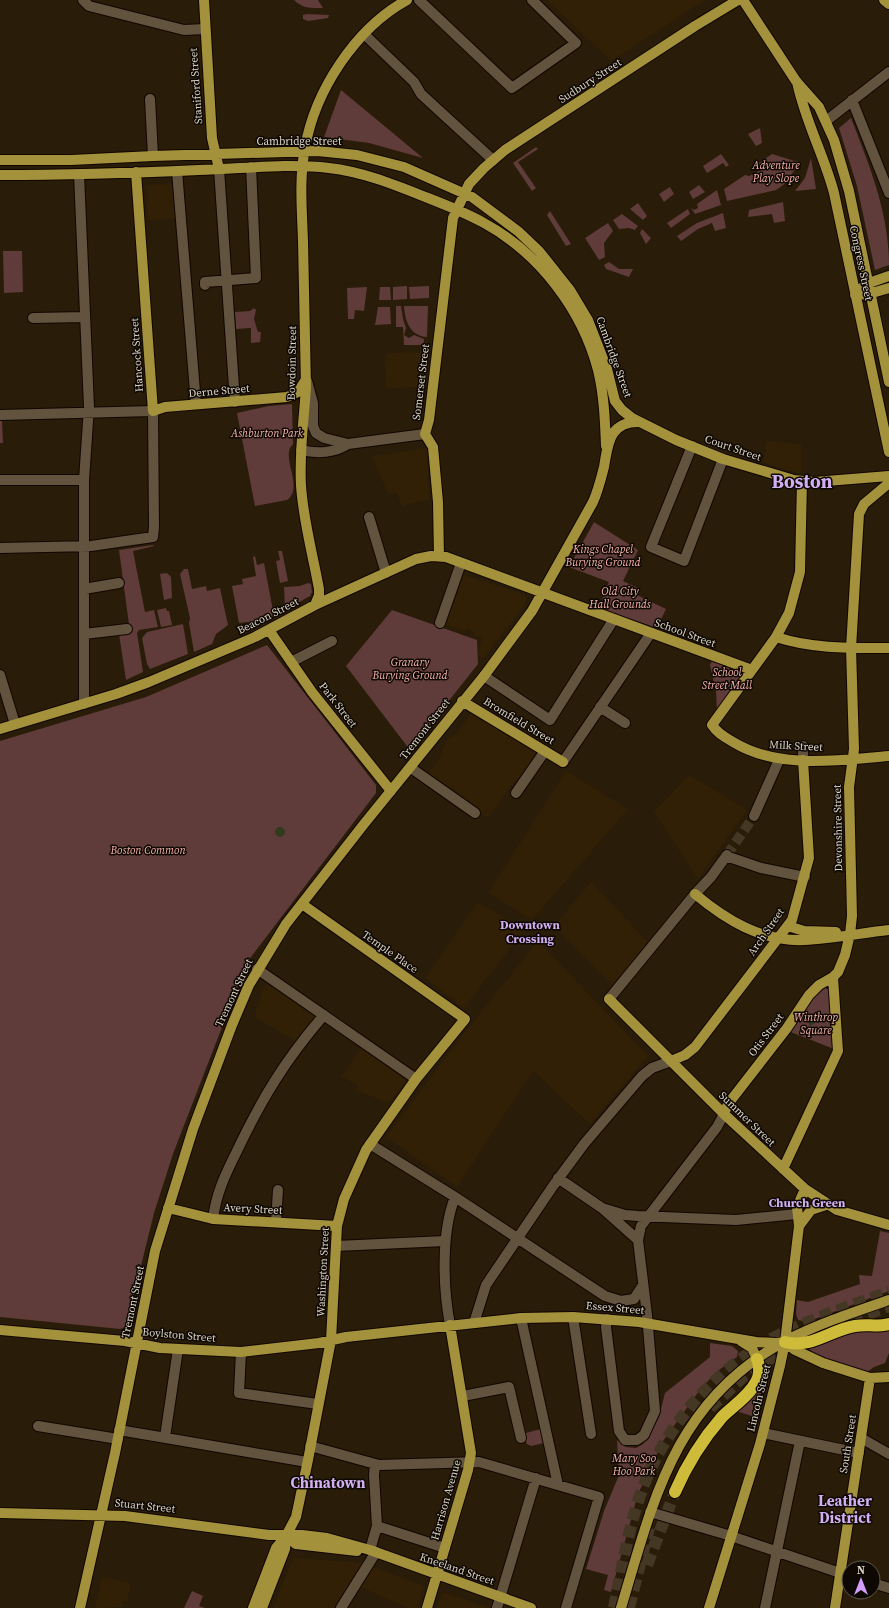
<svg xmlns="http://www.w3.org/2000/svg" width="889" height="1608" font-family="'Source Serif 4',serif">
<rect width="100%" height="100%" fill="#291c08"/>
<path fill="#312005" d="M547,0H705L611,61Z
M175,184L178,218L148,220L146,185Z
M429,352L427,379L420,380V387L386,388L385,359L388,353Z
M766,441L801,444V474L764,463Z
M427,448L429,500L411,503L402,507L397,493L388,494L372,456Z
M464,575L523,594L527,598L526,603L483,659L478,656L482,638L474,635L475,632L466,629L465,631L445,625Z
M471,713L540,755L518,783L515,781L488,818L427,775L440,757L445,742L458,732Z
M566,771L628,809L532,920L488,893Z
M689,775L747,810L698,879L654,812Z
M591,882L648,942L613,985L554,926Z
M478,902L524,930L464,1008L425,978Z
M538,941L648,1056L590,1124L533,1071L457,1187L386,1137L462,1036Z
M268,984L318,1018L298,1042L254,1017L264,986Z
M362,1047L408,1078L389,1103L356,1090L358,1085L341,1077Z
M293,1558L363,1563L424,1586L417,1608H409L358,1586L346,1608H273Z
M102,1577L131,1583L127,1602L123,1601L122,1607L95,1608Z
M442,1592L490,1608H437Z"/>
<path fill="#5f3b39" d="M294,0H318L323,8C311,8 303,9 294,0Z
M307,14L329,15L328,18L308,21L303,19V15Z
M341,90L423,158L369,143L324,137Z
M851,118C870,167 889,213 889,265L875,270L857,186L839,128Z
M760,128L762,143L756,146L748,134Z
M536,147L538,149L518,162L536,188L532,191L513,163Z
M721,154L729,165L726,167L723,163L707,173L703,166Z
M772,154L798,162C793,174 787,184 776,190L727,201L724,189L745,175L749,176L761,170L759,163Z
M811,158L816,189L795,191L805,178Z
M699,185L705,192L693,199L689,192Z
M670,187L674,194L664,202L659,194Z
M717,190L721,205L695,214L691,208L694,210L698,208L697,204Z
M783,202L785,221L774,223L772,214L748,217L749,210Z
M638,203L647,216L643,220L630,209Z
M688,209L690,214L671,228L667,223Z
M550,211L571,244L566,246L547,215Z
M723,213L726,228L715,231L712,223L698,229L681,241L677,236L697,223Z
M622,214L638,226L635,230L629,228L619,229L613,220Z
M608,223L613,231L604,243L605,257L599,260L585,238Z
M642,229L651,238L646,244L640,233Z
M3,251H22L23,292L4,293Z
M609,262L619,269H633L629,277L606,269L604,265Z
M407,286V299L393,300V287Z
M429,286V298L410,299L409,287Z
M367,287L364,311L355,310L354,319H348L347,288Z
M380,287H390L391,300H379Z
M396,306H401L403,319L406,328L404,335L409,338L414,335L424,339V345H404L403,327H396Z
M404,306H428L427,337C410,336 405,321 404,306Z
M378,307H390L391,324L375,325Z
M254,308L256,310L254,319L258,332H261L260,342L251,343V328L236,329L235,312L250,311Z
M292,404L293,444C293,445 291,446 290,448C284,462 303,489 287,500L255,506L237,413L269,406Z
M2,419L3,443H0V420Z
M594,522L638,550L623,581L638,588L635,594L666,609L657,628L599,608L609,582L569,567Z
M153,545L154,546L133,551L145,612L154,610L158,627L139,630L137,633L143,672L126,680L119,634L130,632L119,550Z
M278,551H282L288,581L280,583L276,561L280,560Z
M255,556L257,565L264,563L274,616L257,625L247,622L239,623L232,586L243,584L242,579L256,576L253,557Z
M184,569H188L192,589L206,586L207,591L220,588L228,625L216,634L212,644L194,652L189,623L190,618L180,574Z
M167,573L171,577L172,598L164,600L160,574Z
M308,583L311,584L312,592L310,596L285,610L284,587L300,586Z
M166,608L167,611H169L172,625L161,627L157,610Z
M392,610L477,640L478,664L410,750L346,666Z
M183,624L188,654L150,669L147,664L142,638L147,632Z
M267,645L376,785V793L251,957L241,978L173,1154L154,1213L126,1327L120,1329L0,1317V741L146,697Z
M712,661L745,674L717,711L716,691L710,665Z
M824,988L831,990L834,1049L788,1031L819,991Z
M880,1231L889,1233V1291L807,1322L798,1320L796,1314L797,1300L808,1302L860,1284L859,1275L872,1276Z
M889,1328V1353L885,1363L874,1367L867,1372C854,1368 815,1360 809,1348L850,1332L875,1330L876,1332Z
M710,1343L732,1346L738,1351L737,1357L719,1370L702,1387L663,1441L638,1494L611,1592L604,1590L608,1575L586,1569L604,1511L619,1475L617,1440L626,1447L636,1448L643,1444L659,1417L665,1393L710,1357Z
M756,1392L761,1393L760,1401L755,1400L752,1413L756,1414L755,1417L736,1411Z
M541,1429L544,1443L531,1446L527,1444L522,1434Z
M192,1591L203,1596L199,1606L205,1608H184Z"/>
<path fill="#303b1b" d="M275 832a5 5 0 1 1 10 0a5 5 0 1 1-10 0Z
M814,1013L817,1017L815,1023L810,1026L808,1022L810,1015Z"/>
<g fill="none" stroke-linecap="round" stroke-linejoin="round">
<path stroke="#443825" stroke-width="10" stroke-dasharray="10 5" stroke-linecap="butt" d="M727,855L754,816"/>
<path stroke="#443825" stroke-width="12" stroke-dasharray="12 6" stroke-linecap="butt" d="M834,1327L889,1306
M710,1408L744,1376L791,1345
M647,1565L675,1492
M614,1608C622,1569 628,1528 642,1490C667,1421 721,1363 787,1331C820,1316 855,1304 889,1292
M629,1608L649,1528"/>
<defs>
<path id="minor" d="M83,0L89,6L184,30L205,29
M419,0L512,88L576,43L532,0
M364,34L414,82L421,94L493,160
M150,99L153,156
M852,100L889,193
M826,121L889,72
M219,169L235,402
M177,171L196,404
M79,174L89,407L84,480V704
M205,285V282L256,278L251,167
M33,318L85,317
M307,381L313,403V426L316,433L324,438L348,444
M0,415L153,411L154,527L153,537L91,546L0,548
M692,446L651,547L684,561L723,459
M301,450C317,454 335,453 348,444L425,434
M0,480H84
M369,517L386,573
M84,589L119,583
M440,623L461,563
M84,634L127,629
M291,662L332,641
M0,675L15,724
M484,676L550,720L614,619
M600,707L625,723
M803,760V746
M563,762L651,633
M411,768L475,813
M516,793L545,751
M754,816L779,760
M726,856L761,868L805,877
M257,969L416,1079
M609,999L695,894L711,877L727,855
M370,1144L455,1197L605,1296L621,1301L634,1299L643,1285
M558,1178L602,1208L638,1240
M602,1208L625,1215L638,1216L736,1220L797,1214
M213,1219C216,1194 225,1175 236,1153C261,1100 285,1060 324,1015
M276,1222L278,1190
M336,1246L445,1241
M573,1317L591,1434
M521,1318L558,1485
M607,1319L606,1327L619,1431L625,1440H637L644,1435L655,1411L647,1315L638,1240L641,1226L717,1127L724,1114
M474,1323L486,1285L553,1186L584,1144L642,1076L652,1068L671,1061
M450,1325C443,1287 441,1233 455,1197
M241,1352L239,1393L318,1404
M463,1396L509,1387L521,1438
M38,1426L118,1439
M119,1430L307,1462
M763,1433L859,1453
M165,1437L178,1349
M861,1438L889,1454
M310,1446L379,1465L479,1462L599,1497L566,1608
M650,1512L731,1536L849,1576
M377,1526L445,1548
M370,1550L377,1526L374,1475L375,1464
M873,1583L889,1588
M341,1608L376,1552
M497,1608L536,1478
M765,1608L800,1441"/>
<path id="major" d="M204,0L212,138L219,169
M743,0L796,81L819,107L834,140L849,191L889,382
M884,0L889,4
M797,82C805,121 824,155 834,193L889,452
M0,160H71L153,156L317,151L357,155L404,167L472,197L519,232L539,251L570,290L588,320L607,369L615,401L622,410L632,418L676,440L723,459L794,480L814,482L889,476
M136,172L153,411L165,407L287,397L298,392L305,381
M0,175C66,175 133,173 199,170C242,169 286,163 329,168C364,172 395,185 428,198C446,205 466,213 484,223C539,253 582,309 598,370C604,395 605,420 606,446
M855,295L866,284L889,276
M865,295L889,288
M802,481L800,572L789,613L776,637L712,725C718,734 725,737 733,742C779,770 838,760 889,756
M439,556L438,502L433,447L425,434L429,420L453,218L469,184L484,168L505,150L695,26L738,0
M315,605L319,595V589C313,555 303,520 301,485C299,452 304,420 306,387C305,338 304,290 303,241C302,211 299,178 305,148C315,90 356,28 407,0
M269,630L312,692L391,791
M776,637C813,649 850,648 889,648
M462,701L563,762
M0,729L116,694L149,682L255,637L315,605L416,559L431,556L446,557L752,670
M695,894C726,920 762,942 804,940C833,939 861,933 889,930
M788,926L804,931L836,932
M609,999L724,1114L805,1189L837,1210L889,1225
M671,1061L685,1055L695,1047L792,920L809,858L803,760
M724,1114L728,1104L787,1028L809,995L819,985L833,977L838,972L845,955L850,934L852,916L849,787L854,749L851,648L859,514L864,504L889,483
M783,1169L838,1051L833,977
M168,1208L213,1219L337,1226
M799,1226L811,1210L826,1205
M0,1330L125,1341L160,1348L241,1352L319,1343L346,1337L521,1318L573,1317L639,1322L756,1342L776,1343L785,1342L795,1350L823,1363L870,1378L889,1377
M741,1341L752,1348L757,1359
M0,1513L125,1516L269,1535H302L327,1538L370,1550L531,1608
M286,1536L296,1544L357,1551
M80,1608L115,1453L155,1251L193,1129L232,1025L249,985L286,924L364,824L484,676L532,611L593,502C598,491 601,479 604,467C608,444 609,421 640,422
M253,1608L276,1548L286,1536
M262,1608L285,1549L286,1536L296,1517L308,1460L331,1340L337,1226L344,1199L366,1150L416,1079L465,1019L302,904
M427,1608L468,1470L471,1453L450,1325
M621,1608C654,1498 675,1401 785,1341C818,1324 854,1312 889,1300
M709,1608L760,1444L780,1366L785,1342L799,1226L797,1207L805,1189
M835,1608L870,1378"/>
<path id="highway" d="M785,1342C811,1349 830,1330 855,1326C866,1324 877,1327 889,1324
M675,1492C687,1464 702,1440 722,1417C733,1406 749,1396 756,1382C760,1376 760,1366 757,1359"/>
</defs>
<use href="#minor" stroke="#110600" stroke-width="12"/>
<use href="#major" stroke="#110600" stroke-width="12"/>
<use href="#highway" stroke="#110600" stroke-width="14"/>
<use href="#minor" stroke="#62533e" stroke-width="10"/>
<use href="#major" stroke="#a3913c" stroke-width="10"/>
<use href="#highway" stroke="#cebb3a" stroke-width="12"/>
</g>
<g text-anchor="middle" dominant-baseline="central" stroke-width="3" stroke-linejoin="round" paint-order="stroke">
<g font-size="11" fill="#ded5c9" stroke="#0d0802">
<text transform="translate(590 81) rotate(-33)">Sudbury Street</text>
<text transform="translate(196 86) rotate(-94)">Staniford Street</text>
<text x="299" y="141">Cambridge Street</text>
<text transform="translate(861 263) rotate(78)">Congress Street</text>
<text transform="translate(137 355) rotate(-94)">Hancock Street</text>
<text transform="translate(614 357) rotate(70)">Cambridge Street</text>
<text transform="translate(292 363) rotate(-89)">Bowdoin Street</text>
<text transform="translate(421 382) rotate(-83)">Somerset Street</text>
<text transform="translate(219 391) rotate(-5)">Derne Street</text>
<text transform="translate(733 448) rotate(19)">Court Street</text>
<text transform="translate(268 616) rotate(-27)">Beacon Street</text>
<text transform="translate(685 633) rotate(20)">School Street</text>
<text transform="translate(338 705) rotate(52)">Park Street</text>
<text transform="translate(519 721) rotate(31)">Bromfield Street</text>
<text transform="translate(425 729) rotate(-52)">Tremont Street</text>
<text transform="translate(796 746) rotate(3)">Milk Street</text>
<text transform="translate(838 828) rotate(-91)">Devonshire Street</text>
<text transform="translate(766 932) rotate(-55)">Arch Street</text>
<text transform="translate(390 952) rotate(35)">Temple Place</text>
<text transform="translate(234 993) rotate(-65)">Tremont Street</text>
<text transform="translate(766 1035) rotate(-53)">Otis Street</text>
<text transform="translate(747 1119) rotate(44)">Summer Street</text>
<text transform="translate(253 1209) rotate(3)">Avery Street</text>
<text transform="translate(323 1272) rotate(-87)">Washington Street</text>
<text transform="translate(133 1302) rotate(-78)">Tremont Street</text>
<text transform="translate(615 1308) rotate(5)">Essex Street</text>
<text transform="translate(179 1335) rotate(5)">Boylston Street</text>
<text transform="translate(759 1398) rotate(-76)">Lincoln Street</text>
<text transform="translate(848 1444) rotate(-81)">South Street</text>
<text transform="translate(446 1500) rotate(-74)">Harrison Avenue</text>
<text transform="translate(145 1506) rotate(6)">Stuart Street</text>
<text transform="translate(457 1569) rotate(19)">Kneeland Street</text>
</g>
<g font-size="11" font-style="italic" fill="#fab3ad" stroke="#0d0802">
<text x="776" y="165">Adventure<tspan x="776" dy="13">Play Slope</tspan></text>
<text x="267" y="433">Ashburton Park</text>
<text x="603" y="549">Kings Chapel<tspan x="603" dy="13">Burying Ground</tspan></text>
<text x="620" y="591">Old City<tspan x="620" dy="13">Hall Grounds</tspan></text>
<text x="410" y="662">Granary<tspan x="410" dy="13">Burying Ground</tspan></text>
<text x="727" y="672">School<tspan x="727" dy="13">Street Mall</tspan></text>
<text x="148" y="850">Boston Common</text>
<text x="816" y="1017">Winthrop<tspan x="816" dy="13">Square</tspan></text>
<text x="634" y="1458">Mary Soo<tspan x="634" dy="13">Hoo Park</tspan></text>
</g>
<g font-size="12" font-weight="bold" fill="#d2aff2" stroke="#0d0802">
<text x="530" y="925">Downtown<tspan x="530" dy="14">Crossing</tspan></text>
<text x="807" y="1203">Church Green</text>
</g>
<g font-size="15" font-weight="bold" fill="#d2aff2" stroke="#0d0802">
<text x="328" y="1482">Chinatown</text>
<text x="845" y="1500">Leather<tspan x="845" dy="17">District</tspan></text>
</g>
<g font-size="19" font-weight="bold" fill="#d2aff2" stroke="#0d0802">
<text x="802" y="481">Boston</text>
</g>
</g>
<g transform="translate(861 1580)"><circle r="19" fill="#0d0802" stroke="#615a52"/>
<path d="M0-3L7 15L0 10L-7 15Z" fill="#d29dfd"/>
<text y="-6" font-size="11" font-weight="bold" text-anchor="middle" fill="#ded5c9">N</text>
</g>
</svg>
